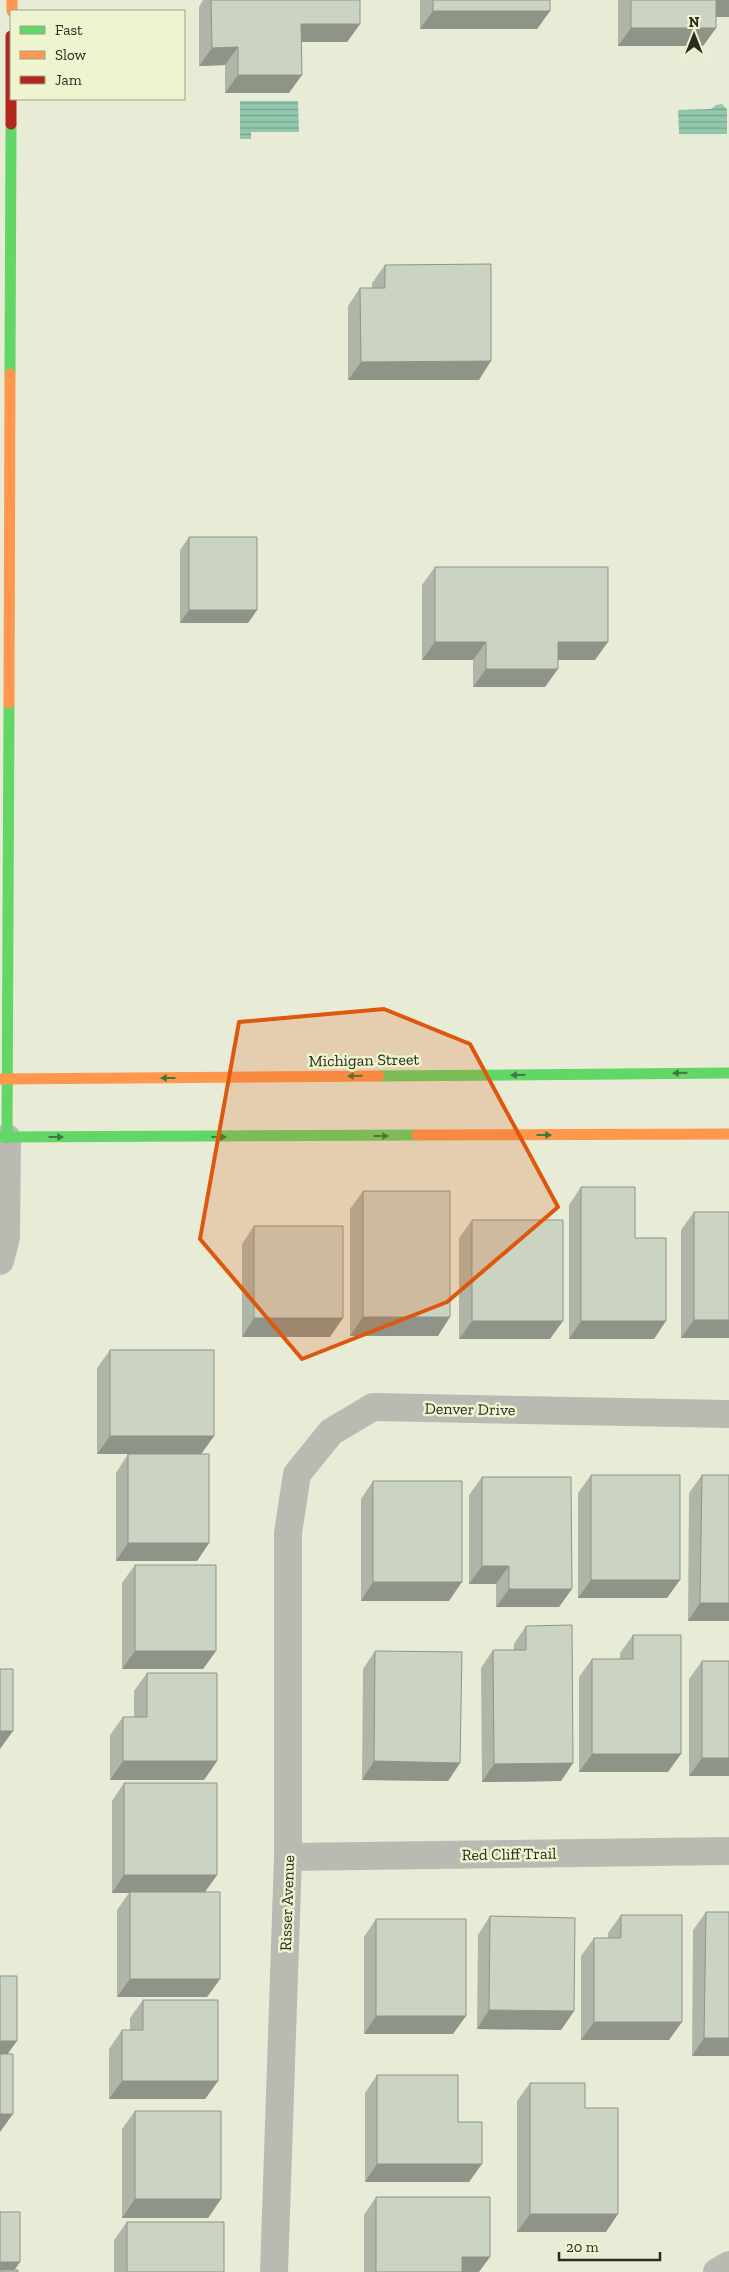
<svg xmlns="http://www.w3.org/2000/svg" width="729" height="2272" font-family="'Zilla Slab',serif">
<defs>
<pattern id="water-rules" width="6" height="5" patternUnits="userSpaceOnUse" patternTransform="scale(1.25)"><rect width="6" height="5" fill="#93c8af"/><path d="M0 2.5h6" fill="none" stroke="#78a38e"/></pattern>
</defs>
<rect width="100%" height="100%" fill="#e8ecd7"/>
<path fill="url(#water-rules)" d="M240,101H298L299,132H251V139H240Z
M722,104L727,109V134H679L678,110L711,109L716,105Z"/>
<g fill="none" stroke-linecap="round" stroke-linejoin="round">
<path stroke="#bbbab2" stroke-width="28" d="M0,1261L6,1237L7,1138
M288,1857L729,1851
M274,2272L288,1857V1533L297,1474L331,1432L373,1407L729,1414
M717,2272L729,2265"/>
<path stroke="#63d668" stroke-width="11" d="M10,374L11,124
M379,1076L729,1073
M0,1137L417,1135
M7,1138L9,703"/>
<path stroke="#ff974d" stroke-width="11" d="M12,0V11
M9,703L10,374
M0,1079L379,1076
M417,1135L729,1134"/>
<path stroke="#b3261e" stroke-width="11" d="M11,124V36"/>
</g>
<path fill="#afb6a7" d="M203,0H360V24L347,42H301L289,93H225V65L199,66V7Z
M420,0H550V11L537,29H420Z
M618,0H729L716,17V28L703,46H618Z
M385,265L479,380H348V306L360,288H372V283Z
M189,537L257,610L248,623H180V550Z
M435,567L595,660H558L545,687H473V660H422V585Z
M581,1187L635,1238L654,1339H569V1205Z
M363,1191L438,1336H350V1209Z
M694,1212L729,1338H681V1230Z
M472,1220L550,1339H459V1238Z
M254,1226L330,1337H242V1244Z
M110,1350L214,1436L201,1454H97V1368Z
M128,1454L209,1543L197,1561H116V1473Z
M591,1475L667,1598H578V1493Z
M702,1475H729V1621H688L689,1493Z
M482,1477L559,1607H496V1584H469V1495Z
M373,1481L449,1601H361V1499Z
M135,1565L216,1651L203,1669H122V1583Z
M526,1626L573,1763L561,1781L482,1782L481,1668L493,1650H514V1644Z
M633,1635L668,1772H579V1677L592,1659H620V1653Z
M375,1651L460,1763L448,1781L362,1780L363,1669Z
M702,1661L729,1776H689V1679Z
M147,1673L217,1761L204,1780H110V1735L123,1717H134V1691Z
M124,1783L217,1875L205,1892L220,1979L207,1997H117V1910L129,1893H112V1801Z
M706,1912H729V2056H692L693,1930Z
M621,1915L669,2040H581V1956L594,1938H608V1933Z
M490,1916L574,2011L561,2030L477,2029L478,1935Z
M376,1919L453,2034H364V1937Z
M143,2000L218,2081L205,2099H109V2049L122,2030H130V2018Z
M377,2075L458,2122L469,2182H365V2093Z
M530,2083L585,2108L606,2232H517V2101Z
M135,2111L221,2199L208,2218H122V2129Z
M376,2197L479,2272H364V2215Z
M127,2222L224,2272H114V2240Z"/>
<path fill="#8e9488" d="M715,0H729V17H703Z
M433,11H550L537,29H420Z
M301,24H360L347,42H288Z
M631,28H716L703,46H618Z
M238,47L225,65L199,66L212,48Z
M238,75H302L289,93H225Z
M491,361L479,380H348L361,362Z
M189,610H257L248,623H180Z
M435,642H486L473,660H422Z
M558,642H608L595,660H545Z
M486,669H558L545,687H473Z
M363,1317H450L438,1336H350Z
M254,1318H343L330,1337H242Z
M694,1320H729V1338H681Z
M472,1321H563L550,1339H459Z
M581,1321H666L654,1339H569Z
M110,1436H214L201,1454H97Z
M128,1543H209L197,1561H116Z
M482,1566H509L496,1584H469Z
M591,1580H680L667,1598H578Z
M373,1582H462L449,1601H361Z
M509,1589H572L559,1607H496Z
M700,1603H729V1621H688Z
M135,1651H216L203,1669H122Z
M0,1731H13L0,1749Z
M592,1754H681L668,1772H579Z
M702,1758H729V1776H689Z
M123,1761H217L204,1780H110Z
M374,1761L460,1763L448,1781L362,1780Z
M573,1763L561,1781L482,1782L494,1764Z
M124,1875H217L204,1893H112Z
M130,1979H220L207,1997H117Z
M489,2010L574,2011L561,2030L477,2029Z
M376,2016H466L453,2034H364Z
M594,2022H682L669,2040H581Z
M704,2038H729V2056H692Z
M0,2041H17L4,2059H0Z
M122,2081H218L205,2099H109Z
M0,2114H13L0,2132Z
M377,2164H482L469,2182H365Z
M135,2199H221L208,2218H122Z
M530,2214H618L606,2232H517Z
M462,2257H490L479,2272H452Z
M0,2262H20L13,2272H0Z"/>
<path fill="#cbd4c2" stroke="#8e9488" d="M211,0H360V24H301L302,75H238V47L212,48Z
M433,0H550V11H433Z
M631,0H716V28H631Z
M491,264V361L361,362L360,288H385V265Z
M189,537H257V610H189Z
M435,567H608V642H558V669H486V642H435Z
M581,1187H635V1238H666V1321H581Z
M363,1191H450V1317H363Z
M694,1212H729V1320H694Z
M472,1220H563V1321H472Z
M254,1226H343V1318H254Z
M110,1350H214V1436H110Z
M128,1454H209V1543H128Z
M591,1475H680V1580H591Z
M702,1475H729V1603H700Z
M482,1477H571L572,1589H509V1566H482Z
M373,1481H462V1582H373Z
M135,1565H216V1651H135Z
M572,1625L573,1763L494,1764L493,1650H526V1626Z
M633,1635H681V1754H592V1659H633Z
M375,1651L462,1652L460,1763L374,1761Z
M702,1661H729V1758H702Z
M0,1669H13V1731H0Z
M147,1673H217V1761H123V1717H147Z
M124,1783H217V1875H124Z
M130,1892H220V1979H130Z
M706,1912H729V2038H704Z
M621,1915H682V2022H594V1938H621Z
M490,1916L575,1918L574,2011L489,2010Z
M376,1919H466V2016H376Z
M0,1976H17V2041H0Z
M143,2000H218V2081H122V2030H143Z
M0,2054H13V2114H0Z
M377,2075H458V2122H482V2164H377Z
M530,2083H585V2108H618V2214H530Z
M135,2111H221V2199H135Z
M376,2197H490V2257H462V2272H376Z
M0,2212H20V2262H0Z
M127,2222H224V2272H127Z
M0,2270H18V2272H0Z"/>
<defs><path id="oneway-solid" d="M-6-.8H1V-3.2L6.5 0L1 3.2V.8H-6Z" transform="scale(1.25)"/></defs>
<g fill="#43783f">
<use href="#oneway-solid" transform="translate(680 1073) rotate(179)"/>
<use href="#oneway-solid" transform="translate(518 1075) rotate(179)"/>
<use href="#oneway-solid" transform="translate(355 1076) rotate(179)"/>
<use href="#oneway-solid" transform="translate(168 1078) rotate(180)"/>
<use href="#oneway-solid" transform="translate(544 1135)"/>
<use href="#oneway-solid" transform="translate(381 1136)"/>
<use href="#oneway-solid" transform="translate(56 1137)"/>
<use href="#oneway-solid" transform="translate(219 1137)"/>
</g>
<path fill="#de570d" fill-opacity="0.2" stroke="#de570d" stroke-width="4" stroke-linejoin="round" d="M384,1009L470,1044L558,1207L447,1302L302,1359L200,1239L239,1022Z"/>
<g text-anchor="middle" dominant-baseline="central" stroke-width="5" stroke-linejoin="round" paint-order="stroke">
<g font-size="16" fill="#282b1d" stroke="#edf4cf">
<text transform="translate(364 1060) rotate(-1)">Michigan Street</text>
<text transform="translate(470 1409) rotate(1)">Denver Drive</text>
<text transform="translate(509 1854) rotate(-1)">Red Cliff Trail</text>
<text transform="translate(287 1903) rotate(-88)">Risser Avenue</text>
</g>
</g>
<rect x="10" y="10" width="175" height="90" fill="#edf4cf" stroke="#9ea488"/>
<rect x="20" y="26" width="25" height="8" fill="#63d668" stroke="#9ea488"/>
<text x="55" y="35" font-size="15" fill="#282b1d">Fast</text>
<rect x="20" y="51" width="25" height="8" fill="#ff974d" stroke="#9ea488"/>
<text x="55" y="60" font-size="15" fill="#282b1d">Slow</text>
<rect x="20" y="76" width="25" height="8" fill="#b3261e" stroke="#9ea488"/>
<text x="55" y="85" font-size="15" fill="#282b1d">Jam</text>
<g transform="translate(694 35)" stroke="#edf4cf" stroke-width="4" paint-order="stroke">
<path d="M0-4L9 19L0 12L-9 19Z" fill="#282b1d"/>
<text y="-8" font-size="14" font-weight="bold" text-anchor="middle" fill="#282b1d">N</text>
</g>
<path d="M559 2252v8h101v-8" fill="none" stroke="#282b1d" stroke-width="2.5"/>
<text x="566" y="2252" font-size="15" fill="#282b1d" stroke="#edf4cf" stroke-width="4" paint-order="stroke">20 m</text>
</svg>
